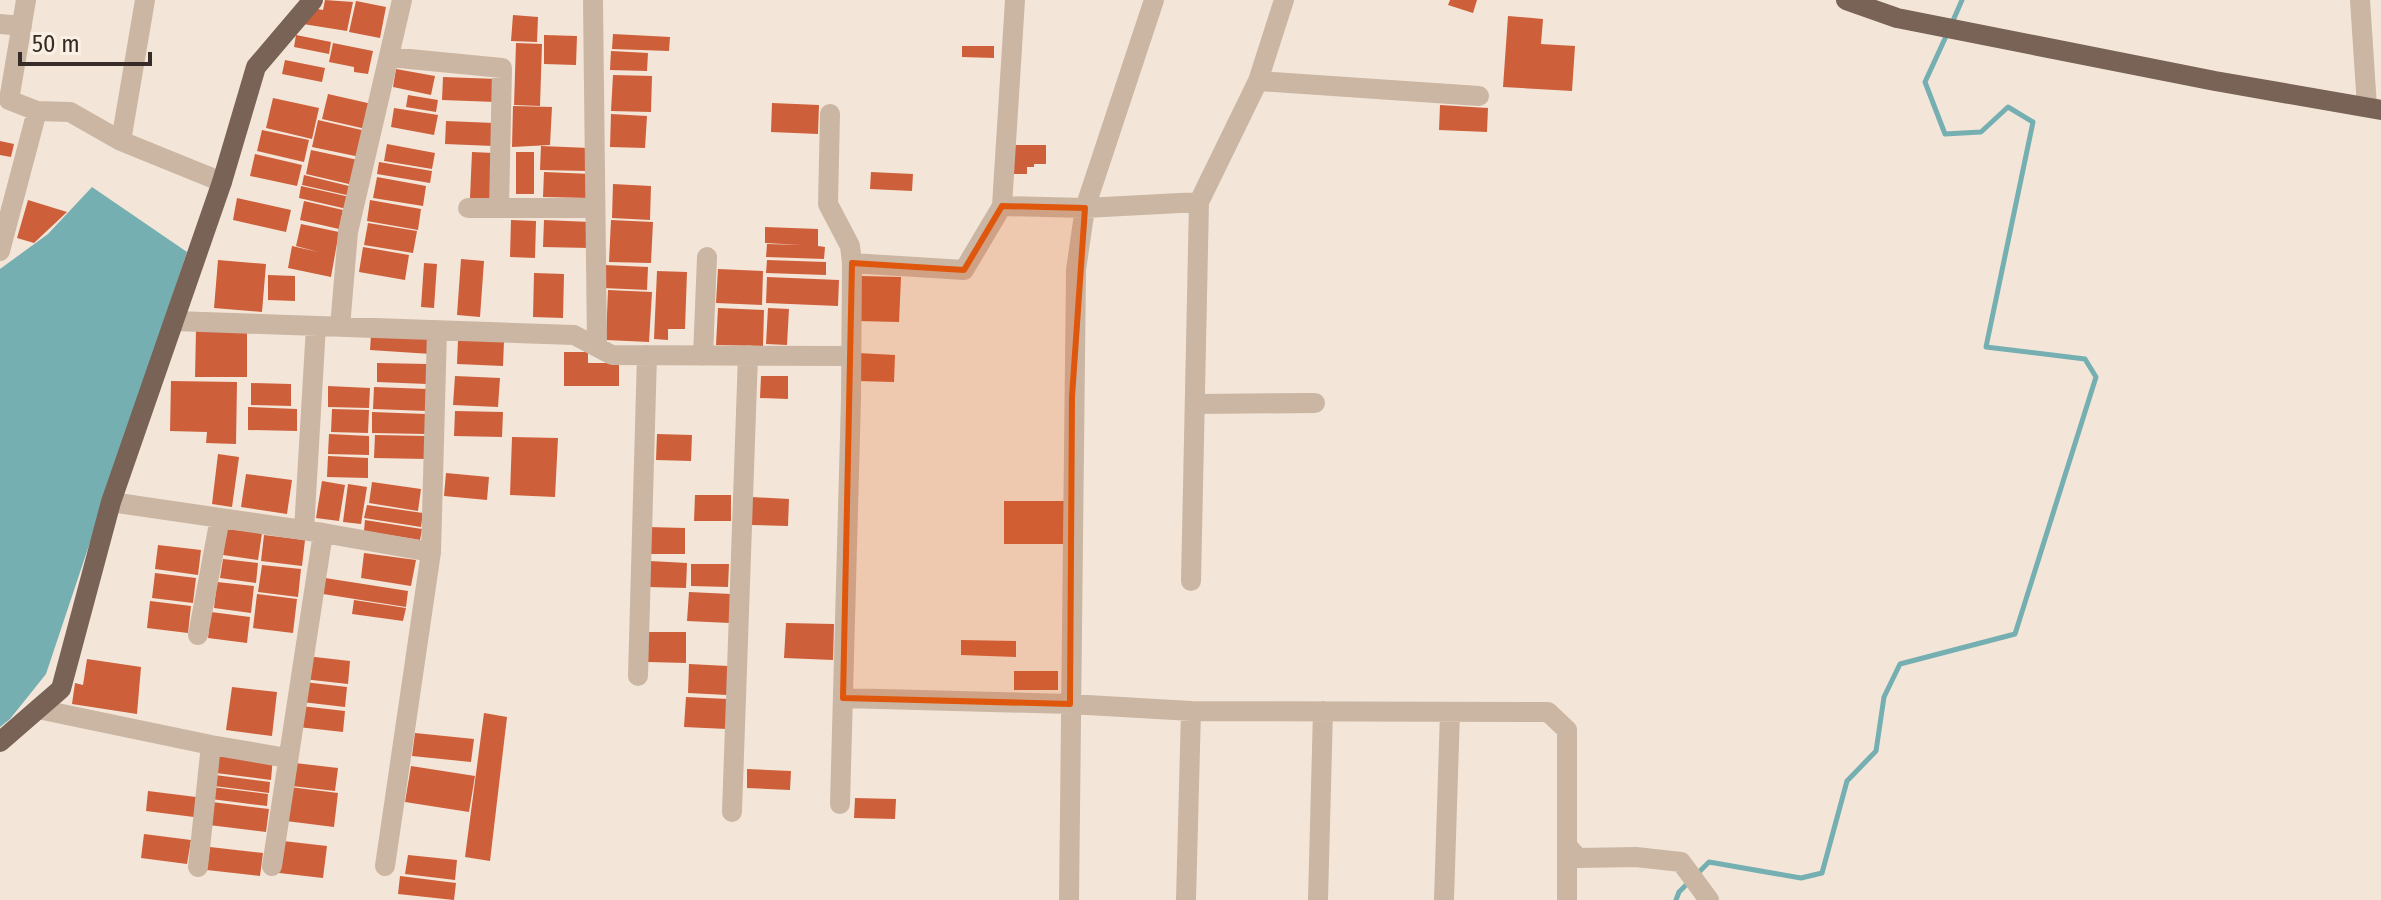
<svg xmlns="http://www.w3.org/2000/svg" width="2381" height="900" font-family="'Fira Sans Condensed',sans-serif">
<rect width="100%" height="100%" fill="#f3e6d8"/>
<path fill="#75afb1" d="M92,187L187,252L46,674L10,719L0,727V269L48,234Z"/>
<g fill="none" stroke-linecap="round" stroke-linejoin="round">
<path stroke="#75afb1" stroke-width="5" d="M1952,23L1962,0
M1696,875L1709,862L1801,878L1822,873L1847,781L1876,751L1884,697L1900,664L2015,634L2096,377L2085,359L1986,347L2033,122L2008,107L1981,132L1945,134L1925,82L1948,32
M1676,900L1679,892L1689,882"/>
</g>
<path fill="#ce5f3b" d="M325,0L353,2L347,31L303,24L307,7L323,10Z
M1450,0H1477L1473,13L1448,5Z
M356,1L386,7L380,38L349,32Z
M513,15L538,17L537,42L511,41Z
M1508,16L1543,19L1541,44L1575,46L1572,91L1503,87Z
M613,34L670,37L669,51L612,49Z
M296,35L331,42L329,54L294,47Z
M544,35L577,36L576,65L544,64Z
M333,43L373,51L368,74L354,72V67L329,62Z
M516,43L542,44L540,106L514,105Z
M962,46H994V58L962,57Z
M611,51L648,53L647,71L610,70Z
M285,60L325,68L322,82L282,74Z
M396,69L435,76L431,95L393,87Z
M613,75L652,76L651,112L611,111Z
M443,77L497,79L496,102L442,100Z
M328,94L372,104L366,129L322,119Z
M408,95L438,100L436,112L406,107Z
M273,98L319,108L312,139L266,128Z
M772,103L819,105L818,134L771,132Z
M1440,105L1488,108L1487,132L1439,130Z
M513,106L552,107L550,145L512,147Z
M394,108L438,115L434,135L391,127Z
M611,114L647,116L645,148L610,147Z
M318,120L366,131L360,157L312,147Z
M446,121L494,123L493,146L445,144Z
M262,130L309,140L304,162L257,151Z
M0,141L14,144L11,157L0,155Z
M387,144L435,153L432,169L384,161Z
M1010,145H1046V164H1034V167H1027V174H1010Z
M541,146L589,148L588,171L540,170Z
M311,150L358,160L353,185L306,174Z
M472,152L493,153L491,199L470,198Z
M516,152H534V194H516Z
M255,154L302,165L297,186L250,176Z
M379,162L432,171L430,183L377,174Z
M544,172L591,174L590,198L543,197Z
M871,172L913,174L912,191L870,189Z
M304,175L353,187L351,196L302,185Z
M377,177L426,186L423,206L373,198Z
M613,184L651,186L650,220L612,218Z
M301,186L350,197L347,209L299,198Z
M237,198L291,210L286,232L233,220Z
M28,200L67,212L34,243L17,238Z
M370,200L421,209L418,230L367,221Z
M304,201L343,210L339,229L300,220Z
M511,220L536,221L535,258L510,257Z
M544,220L590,222L589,248L543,247Z
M611,220L653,222L651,263L609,262Z
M368,223L417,231L413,253L364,245Z
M301,224L339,232L331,277L288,268L292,246L318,252L296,246Z
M765,227L818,229V246L825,247L824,259L766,257L767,244L801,245L765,243Z
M363,247L409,255L405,280L359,272Z
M461,259L484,261L480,317L457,315Z
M218,260L266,264L262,312L214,308Z
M767,260L826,262V275L766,273Z
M424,263L437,264L434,308L421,307Z
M604,265L648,267L647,290L603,288Z
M718,269L763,271L762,305L716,303Z
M657,271L687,272L685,329H668V340L654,339Z
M534,273L564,274L563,318L533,317Z
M268,275L295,276V301L268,300Z
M860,276L901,277L899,322L858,321Z
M767,277L839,280L838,306L766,303Z
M608,290L652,292L649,342L606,340Z
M718,308L764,310L763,346L716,345Z
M768,308L789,309L787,345L766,344Z
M196,330L247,331V377H195Z
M371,335L432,338L431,354L370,350Z
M458,340L504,341L503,366L457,364Z
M564,352H588V363H619V386H564Z
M858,353L895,355L894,382L857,381Z
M377,363L428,364L427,384L377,382Z
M455,376L500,378L498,407L453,405Z
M761,376H788V399L760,398Z
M171,381L237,382L236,444L206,443L207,432L170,431Z
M251,383L291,384V406L251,405Z
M328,386L370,388L369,408L328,407Z
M374,387L428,389L427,411L373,409Z
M248,407L297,409V431L248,430Z
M332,409L369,410L368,433L331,432Z
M455,411L503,412L502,437L454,436Z
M372,412L426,414L425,434L372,433Z
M329,434L369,436V455L328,454Z
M657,434L692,435L691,461L656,460Z
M375,435L428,436L427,459L374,458Z
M512,437L558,438L555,497L510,495Z
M218,454L239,457L232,507L212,504Z
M328,456L368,458V478L327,477Z
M446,473L489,477L487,500L444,496Z
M246,474L292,480L287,514L241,507Z
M322,481L345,485L339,521L316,518Z
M372,482L421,489L418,511L369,503Z
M348,484L367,487L361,524L343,522Z
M695,495H731V521H694Z
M752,497L789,499L788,526L751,525Z
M1004,501H1064V544H1004Z
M367,505L423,513L421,527L364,518Z
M365,520L422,529L420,540L364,531Z
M648,527L685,528V554H647Z
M226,529L262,533L258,560L223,555Z
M264,535L305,540L302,566L261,561Z
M158,545L201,550L198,575L155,569Z
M364,553L416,560L411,586L361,578Z
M223,559L258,563L256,583L220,578Z
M650,561L687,563L686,588L648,587Z
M691,564H729L728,587L691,586Z
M262,565L301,569L298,597L258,592Z
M155,573L196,578L193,603L152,598Z
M325,578L408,591L406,607L323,594Z
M217,582L254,586L251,613L214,608Z
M689,592L731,594L730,623L687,621Z
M257,594L297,599L293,633L253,628Z
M354,600L406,608L403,621L352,614Z
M150,601L191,606L188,633L147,628Z
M211,612L250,617L247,643L208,638Z
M786,623L834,624L833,660L784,658Z
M648,632H686V663L648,662Z
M961,640L1016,641V657L961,655Z
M306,656L350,661L348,684L303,679Z
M87,659L141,667L137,714L72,704L75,683L83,685Z
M689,664L728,666L727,695L688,693Z
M1014,671H1058V690H1014Z
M304,682L347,687L345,707L302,702Z
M232,687L277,692L272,736L226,730Z
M686,697L728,699L727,729L684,727Z
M301,706L345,711L343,732L298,727Z
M484,713L507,717L490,861L465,857Z
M415,733L474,739L471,762L412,756Z
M219,750L273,757L271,780L216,773Z
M295,763L338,768L335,791L292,786Z
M411,766L475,776L469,812L405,802Z
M747,769L791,771L790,790L747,788Z
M215,775L270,782L269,793L214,786Z
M212,787L268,794L267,806L211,799Z
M290,787L338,793L334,827L286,821Z
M148,791L196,797L194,817L146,811Z
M855,798L896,799L895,819L854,818Z
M212,802L269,809L266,832L209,825Z
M144,834L191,840L187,864L141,858Z
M283,841L327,846L323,878L279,873Z
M210,847L263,853L260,876L207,870Z
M408,855L457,860L455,880L405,874Z
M400,876L456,883L454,900L398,894Z"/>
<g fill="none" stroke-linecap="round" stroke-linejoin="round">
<path stroke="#cbb6a3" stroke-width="20" d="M26,0L9,100L37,111L70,112L121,141L222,182
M593,0L597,347
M2360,0L2367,107
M0,24L22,26
M389,57L502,68L499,208
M1258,81L1479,96
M830,114L828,204L850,246L852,263
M121,141L145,0
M1002,206L1015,0
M468,208H595
M0,251L37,111
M174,321L574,335L612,355L850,356
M340,327L348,232L402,0
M703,356L707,257
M1195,404L1315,403
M111,502L323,533L431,552
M304,530L316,326
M1191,581L1199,202L1258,81L1284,0
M198,635L220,518
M638,676L647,355
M843,698L1070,704L1191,711L1548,712L1567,730V900
M38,709L211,745L287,758
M840,804L851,399L852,263L964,270L1002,206L1085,208L1199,202
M732,812L748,355
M1569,848L1578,858L1636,857L1681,862L1709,900
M272,866L323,533
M385,866L431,552L437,330
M198,867L211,745
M1069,900L1076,270L1085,208L1154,0
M1186,900L1191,711
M1318,900L1323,711
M1444,900L1450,712"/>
<path stroke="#796256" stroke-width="20" d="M1846,0L1897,18L2215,81L2381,110
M0,742L61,689L111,502L222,182L256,67L313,0"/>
</g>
<path fill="#df570d" fill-opacity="0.2" stroke="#df570d" stroke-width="6" stroke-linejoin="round" d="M1002,206L1085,208L1072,397L1070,704L843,698L852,263L964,270Z"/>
<path d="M20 52v12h130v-12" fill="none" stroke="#362b26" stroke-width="4"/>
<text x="32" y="52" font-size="24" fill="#362b26" stroke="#faf0e4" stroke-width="6" paint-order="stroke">50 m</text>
</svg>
